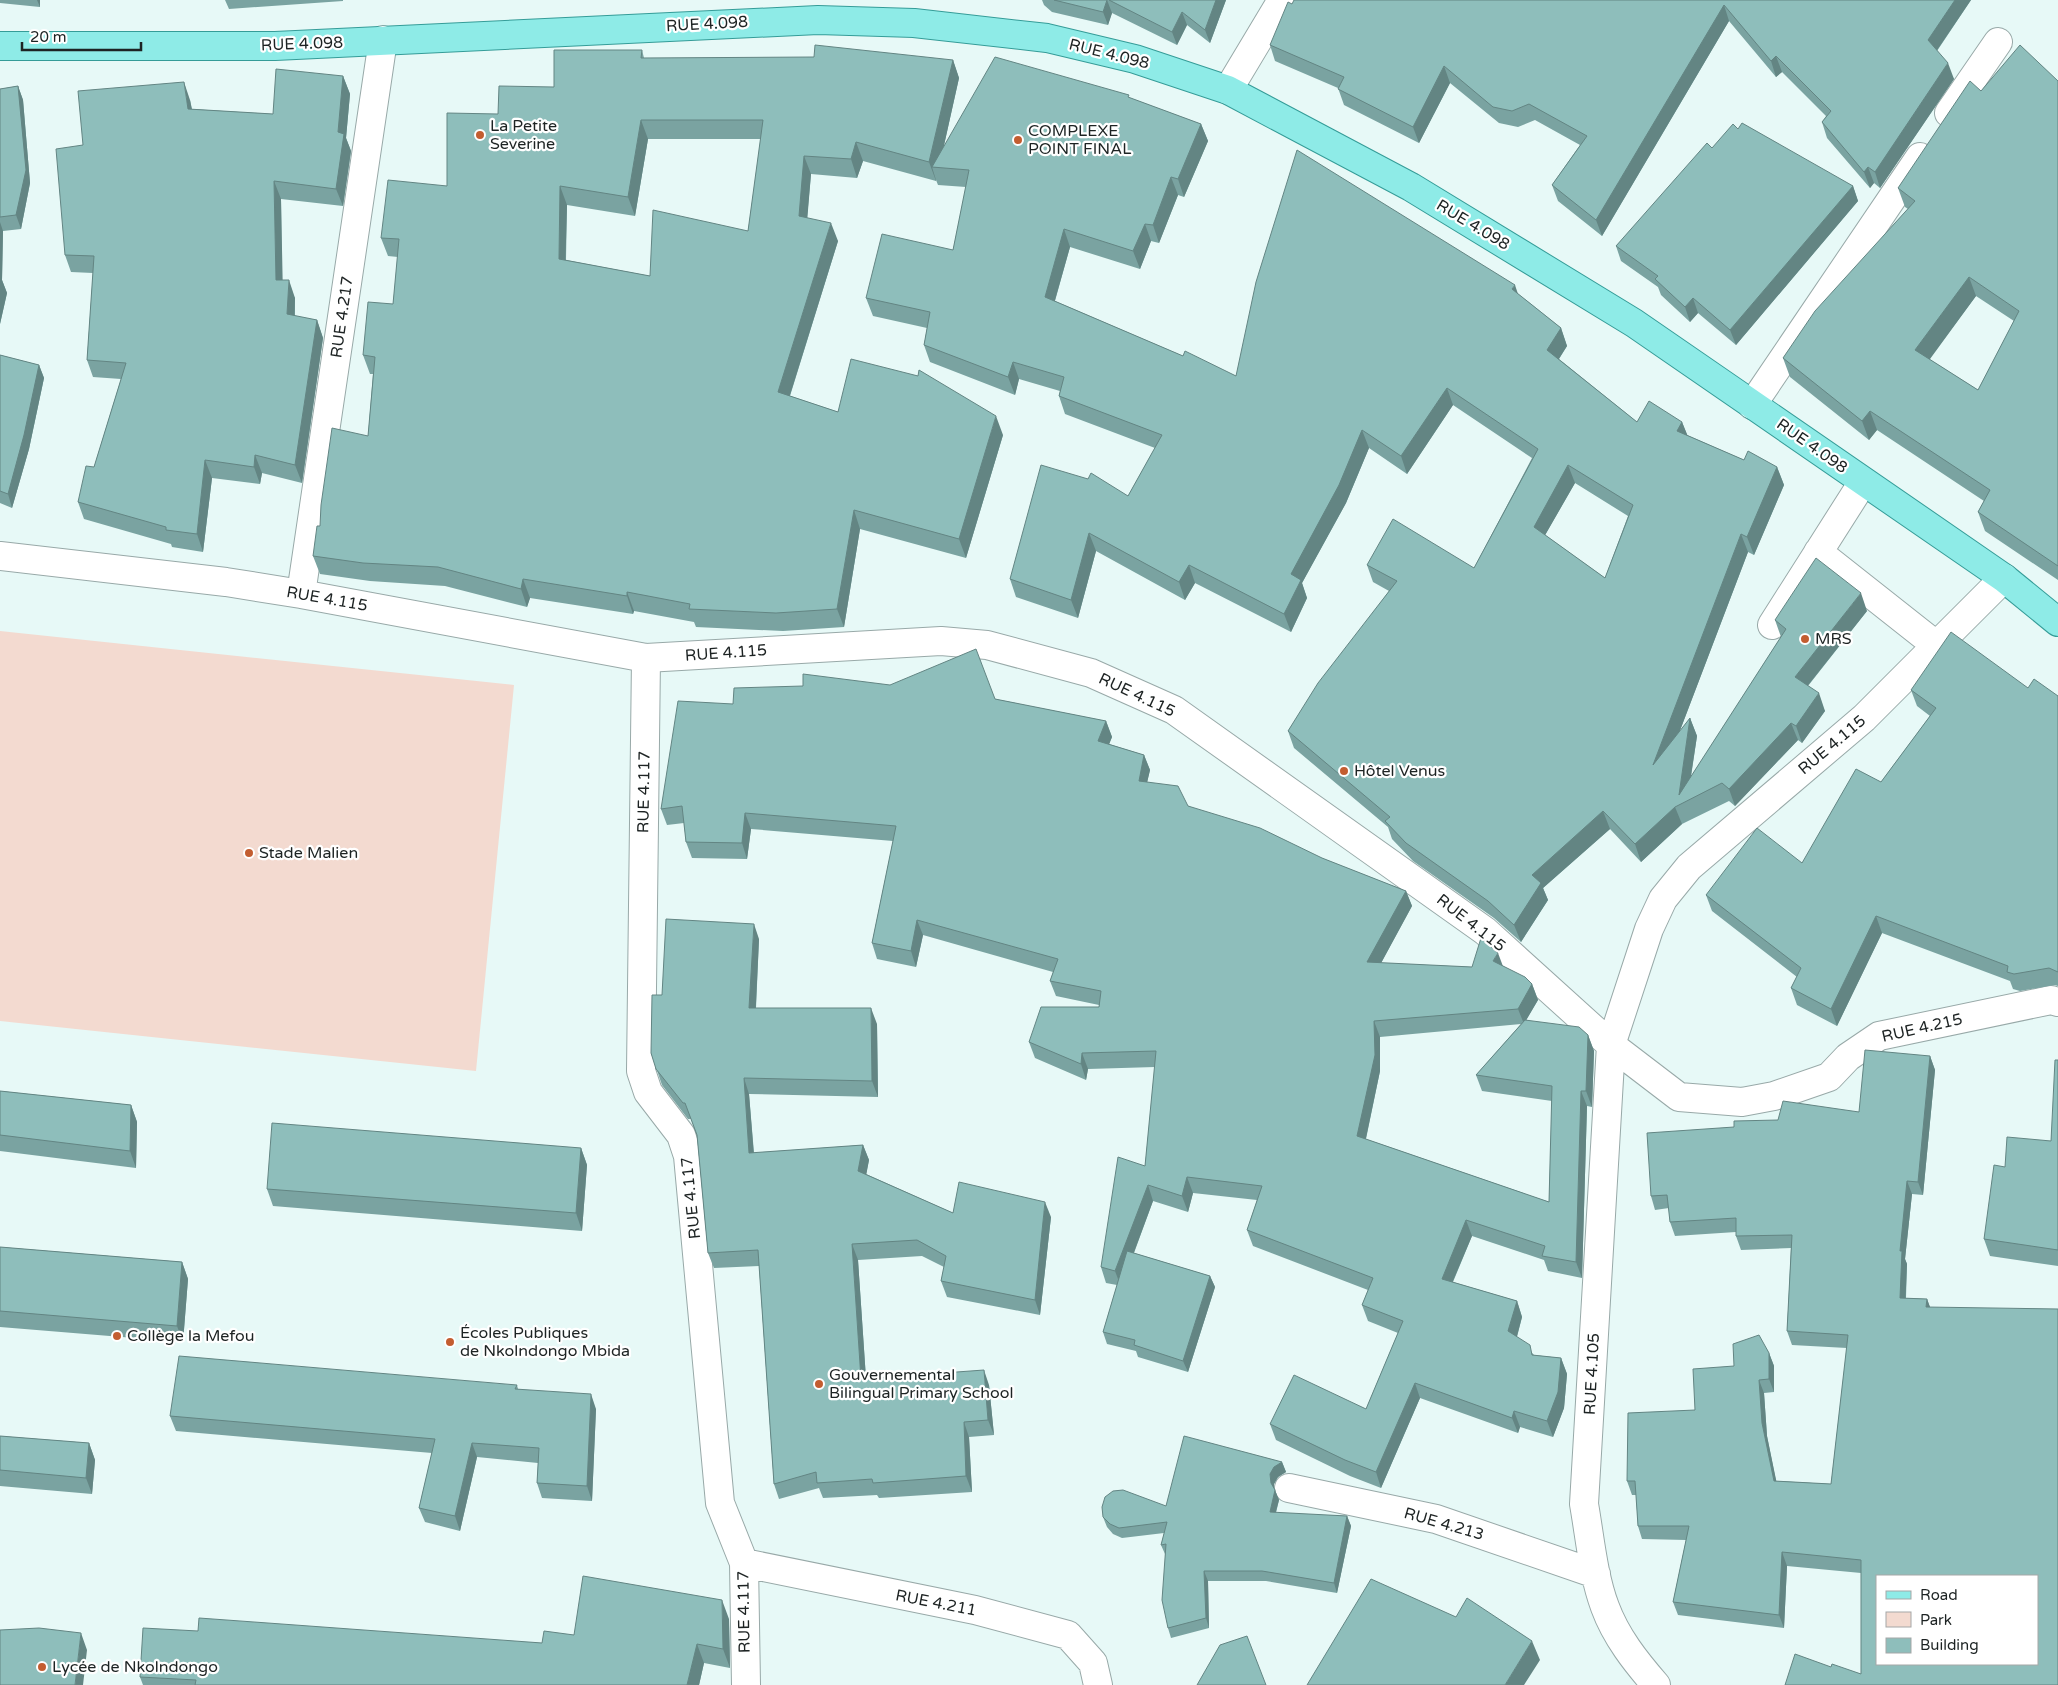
<svg xmlns="http://www.w3.org/2000/svg" width="2058" height="1685" font-family="'Varela Round',sans-serif">
<rect width="100%" height="100%" fill="#e7f9f7"/>
<path fill="#f3dad0" d="M0,631L514,685L476,1071L0,1021Z"/>
<g fill="none" stroke-linecap="round" stroke-linejoin="round">
<defs>
<path id="minor" d="M1228,90L1282,0
M1949,113L1998,42
M1752,405L1920,157
M1818,552L1937,646
M0,556L226,582L301,594L646,658L941,641L987,645L1091,673L1174,710L1485,931L1611,1045L1649,929L1663,899L1689,867L1864,718L2004,578
M301,594L383,40
M1772,625L1863,482
M646,658L641,1071L648,1092L681,1135L688,1156L720,1503L744,1563L746,1685
M1611,1045L1584,1504C1590,1538 1593,1575 1605,1607C1616,1637 1636,1662 1656,1685
M1611,1045L1679,1097L1742,1102L1774,1096L1829,1077L1848,1057L1879,1036L2051,1000L2058,1002
M1289,1488L1436,1519L1596,1574
M744,1563L975,1610L1068,1635L1093,1663L1098,1685"/>
<path id="major" d="M0,46H275L818,20L914,23L1047,38L1135,59L1228,90L1411,187L1634,323L2004,578L2058,622"/>
</defs>
<use href="#minor" stroke="#98a9a8" stroke-width="30"/>
<use href="#major" stroke="#359c98" stroke-width="30"/>
<use href="#minor" stroke="#fff" stroke-width="28"/>
<use href="#major" stroke="#8eebe7" stroke-width="28"/>
</g>
<path fill="#7aa3a1" fill-rule="evenodd" d="M0,0H40V7L0,3Z
M225,0H343V1L229,9Z
M1042,0H1226L1210,43L1187,25L1177,45L1112,13L1108,25L1052,12L1044,5Z
M1971,0L1937,51L1954,79L1880,188L1874,183L1870,188L1827,138L1822,122L1826,116L1782,72L1776,77L1729,21L1602,236L1558,201L1552,185L1580,145L1535,120L1518,127L1499,123L1450,83L1419,143L1344,105L1338,88L1275,61L1270,45L1292,4Z
M642,50L644,58L953,60L959,78L944,145L1130,98L1201,124L1208,141L1184,197L1178,195L1159,243L1151,241L1140,269L1070,247L1055,301L1183,356L1236,376L1517,293L1561,328L1567,346L1559,359L1637,422H1682L1687,435L1744,460L1777,467L1784,485L1754,555L1748,552L1679,733L1690,718L1697,736L1691,777L1781,637L1775,620L1867,611L1808,686L1825,711L1802,743L1798,740L1735,806L1729,801L1682,824L1641,862L1610,829L1543,888L1548,900L1521,942L1494,918L1413,861L1392,839L1388,827L1294,748L1288,731L1389,591L1373,582L1367,565L1474,568L1532,458L1453,405L1407,474L1369,448L1346,503L1302,583L1307,598L1291,632L1195,583L1185,600L1096,551L1078,618L1016,597L1010,579L1128,496L1155,448L1065,414L1059,396L1060,391L1019,379L1015,395L930,362L924,345L927,328L873,316L866,298L953,250L966,187L938,185L936,180V181L863,161L857,178L811,174L807,218L838,241L790,396L838,412L1003,435L966,558L860,529L844,627L783,631L696,627L694,622L634,611L633,614L530,598L527,607L445,586L370,581L320,574L313,556L320,526L368,436L373,374H370L363,355L393,304L398,257L388,256L381,238L447,186L498,114L554,87ZM648,139H761L748,231L650,276L566,260L567,205L635,216ZM1575,483L1628,516L1605,578L1545,535Z
M343,76L350,94L346,138L351,151L343,206L281,199L282,280L295,298V316L317,320L323,338L302,483L262,473L260,484L212,478L203,552L172,547L171,544L84,519L78,502L94,467L121,379L93,377L87,360L93,273L71,272L65,255L83,145L190,100L192,109L273,114Z
M2058,81V580L1985,531L1978,512L1984,501L1877,430L1869,440L1790,377L1783,358L1908,209L1905,207L1898,188L1981,91ZM1976,296L2014,321L1978,390L1929,359Z
M18,86L23,100L30,183L21,229L3,231L2,280L7,293L0,324V89Z
M1738,129L1853,186L1858,201L1736,345L1698,313L1690,322L1661,295L1658,287L1621,261L1616,246L1712,148Z
M0,355L39,365L44,378L29,449L12,508L0,503Z
M2028,688L2058,696V986L2055,985L2020,991L2013,989L2010,981L1882,933L1837,1026L1797,1005L1791,988L1797,977L1712,911L1706,895L1802,863L1881,782L1930,716L1917,706L1911,690Z
M995,699L1106,721L1112,737L1109,744L1144,755L1150,770L1147,782L1188,806L1406,891L1412,906L1381,963L1472,967L1503,966L1532,984L1538,1000L1526,1020L1588,1035L1594,1051L1592,1107L1587,1106L1582,1278L1548,1271L1544,1260L1472,1236L1453,1282L1517,1301L1522,1317L1517,1337L1534,1355L1561,1358L1567,1374L1564,1408L1553,1437L1520,1427L1518,1433L1420,1398L1381,1488L1350,1476L1276,1440L1270,1424L1366,1409L1398,1333L1368,1321L1362,1305L1368,1290L1253,1246L1247,1230L1257,1200L1193,1193L1188,1212L1153,1201L1134,1253L1210,1276L1215,1287L1188,1372L1138,1357L1136,1351L1107,1344L1103,1332L1117,1285L1106,1283L1101,1267L1145,1166L1155,1067L1088,1069L1086,1080L1035,1058L1029,1042L1099,1007V1005L1056,996L1050,981L1053,972L923,935L916,967L877,959L872,943L893,841L751,829L747,859L692,858L686,842L684,823L667,825L661,809L733,704ZM1521,1024L1476,1075L1482,1091L1552,1101L1549,1202L1366,1139L1380,1071V1037Z
M759,939L756,1008L877,1024L878,1097L749,1094L754,1153L863,1145L869,1160L866,1174L953,1213L1051,1217L1040,1315L947,1297L941,1281L944,1267L922,1256L858,1260L866,1378L989,1385L994,1435L969,1437L972,1492L879,1498L877,1495L823,1498L819,1488L779,1499L774,1484L759,1266L714,1268L708,1253L697,1136L691,1119H688L662,1085L651,1053L662,995Z
M1930,1056L1935,1070L1923,1195L1912,1194L1905,1259L1907,1264L1906,1298L1927,1299L2058,1685H1785L1831,1667L1861,1674V1573L1787,1566L1784,1628L1678,1615L1673,1602L1686,1540L1642,1539L1638,1526L1636,1495H1632L1627,1481L1695,1410L1734,1366L1769,1353L1774,1366V1392L1764,1393L1767,1436L1776,1481L1831,1484L1847,1348L1792,1345L1787,1331L1791,1248L1741,1250L1736,1236V1232L1675,1236L1670,1222L1669,1208L1655,1210L1651,1196L1734,1127L1778,1120L1859,1112Z
M2058,1060V1266L1990,1256L1984,1239L2005,1167L2051,1141Z
M0,1091L131,1105L137,1122L136,1168L0,1151Z
M581,1148L587,1165L582,1231L273,1206L267,1189Z
M0,1247L182,1262L188,1279L183,1342L0,1327Z
M517,1385L518,1389L596,1409L592,1501L542,1498L537,1483L538,1463L477,1457L460,1531L425,1522L419,1508L432,1453L176,1431L170,1416Z
M0,1436L89,1443L95,1460L92,1494L0,1486Z
M1282,1462L1286,1472L1278,1477L1274,1484V1488L1279,1500L1276,1513L1347,1516L1351,1526L1337,1593L1266,1581H1208L1209,1628L1171,1638L1168,1628L1165,1554L1161,1545L1164,1533L1122,1538L1113,1534L1107,1527L1103,1517L1166,1506Z
M729,1619L730,1668L704,1663L699,1685H143L140,1677L198,1631L542,1643L574,1635Z"/>
<path fill="#638583" d="M37,0H40V7Z
M1107,0L1112,13L1108,25L1103,12Z
M1216,0H1226L1210,43L1205,30Z
M1955,0H1971L1933,56L1928,40Z
M1724,5L1729,21L1602,236L1596,220Z
M1182,12L1187,25L1177,45L1172,32Z
M1776,56L1782,72L1776,77L1771,61Z
M953,60L959,78L939,168L932,167L936,180V181L929,162Z
M1948,63L1954,79L1880,188L1875,172Z
M1444,66L1450,83L1419,143L1413,127Z
M343,76L350,94L346,138L351,151L343,206L336,189L338,132Z
M184,82L190,100L195,127L188,109Z
M18,86L23,100L30,183L21,229L16,215Z
M641,120L648,139L635,216L628,197Z
M1201,124L1208,141L1184,197L1178,179Z
M856,142L863,161L857,178L851,159Z
M804,156L811,174L806,234L799,216Z
M1868,167L1874,183L1870,188L1864,172Z
M1171,177L1178,195L1159,243L1153,225Z
M274,181L281,199L283,298L276,280Z
M560,186L567,205L565,277L559,259Z
M1853,186L1858,201L1736,345L1730,330Z
M0,222L3,231L2,280L7,293L0,324Z
M831,223L838,241L785,411L778,392Z
M1145,224L1151,241L1140,269L1133,251Z
M1064,229L1070,247L1051,314L1045,297Z
M1969,277L1976,296L1922,370L1915,350Z
M289,280L295,298L294,332L287,314Z
M1515,285L1521,303L1512,289Z
M1693,298L1698,313L1690,322L1685,307Z
M317,320L323,338L302,483L295,465Z
M1561,328L1567,346L1553,368L1547,350Z
M1013,362L1019,379L1015,395L1008,377Z
M39,365L44,378L29,449L12,508L8,494Z
M1447,388L1453,405L1407,474L1401,456Z
M1870,411L1877,430L1869,440L1862,421Z
M996,416L1003,435L966,558L959,539Z
M1682,422L1689,439L1677,431Z
M1362,430L1369,448L1346,503L1302,583L1307,598L1291,632L1284,614L1291,574Z
M255,455L262,473L260,484L254,467Z
M205,460L212,478L203,552L197,534Z
M1568,465L1575,483L1540,544L1534,527Z
M1777,467L1784,485L1754,555L1747,537Z
M854,510L860,529L844,627L837,609Z
M1089,533L1096,551L1078,618L1071,600Z
M1741,534L1748,552L1660,783L1653,765Z
M1189,565L1195,583L1185,600L1179,582Z
M523,579L530,598L527,607L521,589Z
M627,592L634,611L633,614L627,596Z
M1861,593L1867,611L1801,694L1795,677Z
M1819,693L1825,711L1802,743L1796,726Z
M1690,718L1697,736L1687,801L1679,795Z
M1106,721L1112,737L1104,757L1098,741Z
M1791,723L1798,740L1735,806L1729,789Z
M1144,755L1150,770L1144,796L1139,781Z
M1675,807L1682,824L1641,862L1635,844Z
M1603,811L1610,829L1543,888L1548,900L1521,942L1514,925L1532,875Z
M745,813L751,829L747,859L742,843Z
M1406,891L1412,906L1373,978L1367,962Z
M1876,916L1882,933L1837,1026L1831,1009Z
M917,920L923,935L916,967L911,951Z
M754,924L759,939L755,1024L749,1008Z
M1498,953L1504,969L1493,961Z
M1532,984L1538,1000L1524,1024L1518,1009Z
M871,1008L877,1024L878,1097L872,1081Z
M1374,1021L1380,1037V1071L1363,1152L1357,1136Z
M1588,1035L1594,1051L1592,1107L1586,1091Z
M1082,1053L1088,1069L1086,1080L1081,1064Z
M1930,1056L1935,1070L1923,1195L1918,1182Z
M744,1078L749,1094L755,1169L749,1153Z
M1581,1091L1587,1106L1582,1278L1576,1262Z
M131,1105L137,1122L136,1168L130,1151Z
M863,1145L869,1160L864,1187L858,1171Z
M581,1148L587,1165L582,1231L576,1213Z
M1187,1177L1193,1193L1188,1212L1182,1196Z
M1907,1181L1912,1194L1905,1259L1907,1264L1905,1311L1900,1298V1251Z
M1148,1185L1153,1201L1121,1287L1115,1271Z
M1045,1202L1051,1217L1040,1315L1035,1300Z
M1466,1220L1472,1236L1447,1295L1442,1279Z
M852,1244L858,1260L867,1394L861,1379Z
M182,1262L188,1279L183,1342L177,1326Z
M1210,1276L1215,1287L1188,1372L1183,1361Z
M1927,1299L1932,1312L1926,1307Z
M1517,1301L1522,1317L1514,1347L1508,1331Z
M1769,1353L1774,1366V1392L1769,1379Z
M1561,1358L1567,1374L1564,1408L1553,1437L1547,1421Z
M984,1370L989,1385L994,1435L988,1420Z
M1759,1380L1764,1393L1767,1436L1779,1494L1774,1481L1762,1423Z
M1415,1383L1420,1398L1381,1488L1376,1472Z
M591,1394L596,1409L592,1501L587,1486Z
M1514,1411L1520,1427L1518,1433L1512,1418Z
M964,1422L969,1437L972,1492L966,1476Z
M89,1443L95,1460L92,1494L86,1478Z
M472,1443L477,1457L460,1531L455,1516Z
M1282,1462L1286,1472L1278,1477L1274,1484V1493L1271,1483L1270,1474L1274,1467Z
M1275,1490L1279,1500L1273,1522L1270,1512Z
M1347,1516L1351,1526L1337,1593L1334,1583Z
M1782,1552L1787,1566L1784,1628L1779,1615Z
M1204,1571L1208,1581L1209,1628L1206,1618Z
M722,1600L729,1619L730,1668L723,1649Z
M81,1633L87,1650L83,1685H75Z
M1532,1641L1540,1660L1524,1685H1505Z
M697,1644L704,1663L699,1685H687Z"/>
<path fill="#8ebebb" stroke="#638583" fill-rule="evenodd" d="M1054,0H1107L1103,12Z
M1109,0H1216L1205,30L1182,12L1172,32Z
M1294,0H1955L1928,40L1948,63L1875,172L1868,167L1864,172L1822,122L1831,111L1776,56L1771,61L1724,5L1596,220L1552,185L1587,136L1529,104L1512,111L1493,107L1444,66L1413,127L1338,89L1344,77L1270,45L1288,2L1292,4Z
M815,45L953,60L929,162L856,142L851,159L804,156L799,216L831,223L778,392L838,412L851,359L918,376L919,370L996,416L959,539L854,510L837,609L776,613L689,609L690,604L627,592V596L523,579L521,589L438,567L363,563L313,556L317,526H320L321,505L332,428L368,436L375,357L363,355L368,302L393,304L399,239L381,238L388,180L447,186V113L498,114L499,86L554,87V50H642L641,58L814,57ZM641,120H763L748,231L653,210L650,276L559,259L560,186L628,197Z
M2020,45L2058,81V566L1978,512L1990,490L1870,411L1862,421L1783,358L1815,311L1915,201L1898,188L1970,81L1981,91ZM1969,277L2019,311L1978,390L1915,350Z
M995,57L1129,95L1128,97L1201,124L1178,179L1171,177L1153,225L1145,224L1133,251L1064,229L1045,297L1183,356L1185,351L1236,376L1256,282L1297,150L1515,285L1512,289L1561,328L1547,350L1637,422L1649,401L1682,422L1677,431L1744,460L1748,451L1777,467L1747,537L1741,534L1653,765L1690,718L1679,795L1786,629L1775,620L1816,558L1861,593L1795,677L1819,693L1796,726L1791,723L1729,789L1722,783L1675,807L1635,844L1603,811L1532,875L1541,883L1514,925L1488,901L1406,843L1385,821L1390,817L1288,731L1318,683L1397,581L1367,565L1393,519L1474,568L1538,449L1447,388L1401,456L1362,430L1339,485L1291,574L1301,580L1284,614L1189,565L1179,582L1089,533L1071,600L1010,579L1041,465L1088,479L1091,473L1128,496L1162,435L1059,396L1064,377L1013,362L1008,377L924,345L930,312L866,298L882,234L953,250L969,170L932,167ZM1568,465L1633,505L1605,578L1534,527Z
M276,69L343,76L338,132L344,134L336,189L274,181L276,280H289L287,314L317,320L295,465L255,455L254,467L205,460L197,534L166,530V527L78,502L86,466L94,467L126,363L87,360L94,256L65,255L56,149L83,145L78,91L184,82L188,109L273,114Z
M18,86L26,170L16,215L0,217V89Z
M1742,123L1853,186L1730,330L1693,298L1685,307L1655,279L1658,276L1616,246L1707,143L1712,148L1733,124L1738,129Z
M0,355L39,365L24,435L8,494L0,491Z
M1951,632L2028,688L2034,679L2058,696V972L2049,968L2014,974L2007,972L2008,966L1876,916L1831,1009L1791,988L1801,968L1706,895L1757,828L1802,863L1856,769L1881,782L1936,708L1911,690Z
M976,649L995,699L1106,721L1098,741L1144,755L1139,781L1178,786L1188,806L1260,828L1322,858L1406,891L1367,962L1472,967L1481,938L1498,953L1493,961L1525,977L1532,984L1518,1009L1374,1021L1375,1055L1357,1136L1549,1202L1552,1086L1476,1075L1525,1020L1579,1027L1588,1035L1586,1091H1581L1576,1262L1542,1256L1545,1246L1466,1220L1442,1279L1517,1301L1508,1331L1530,1345L1532,1355L1561,1358L1558,1392L1547,1421L1514,1411L1512,1418L1415,1383L1376,1472L1345,1460L1270,1424L1294,1375L1366,1409L1403,1321L1362,1305L1373,1278L1247,1230L1262,1186L1187,1177L1182,1196L1148,1185L1115,1271L1101,1267L1118,1157L1145,1166L1156,1051L1082,1053L1081,1064L1029,1042L1041,1007H1099L1101,991L1050,981L1058,959L917,920L911,951L872,943L896,826L745,813L742,843L686,842L682,806L661,809L678,701L733,704L734,688L803,686V674L890,685Z
M666,919L754,924L749,1008H871L872,1081L744,1078L749,1153L863,1145L858,1171L953,1213L959,1182L1045,1202L1035,1300L941,1281L946,1256L917,1240L852,1244L861,1379L984,1370L988,1420L964,1422L966,1476L873,1483L872,1479L817,1483L816,1472L774,1484L758,1250L708,1253L697,1135L685,1103H683L656,1069L651,1053L652,995H662Z
M1865,1050L1930,1056L1918,1182L1907,1181L1900,1251H1902L1900,1298L1927,1299L1926,1307L2058,1309V1685H1785L1795,1654L1831,1667L1832,1664L1861,1674V1560L1782,1552L1779,1615L1673,1602L1689,1526H1638L1635,1481H1627L1628,1413L1695,1410L1693,1369L1734,1366L1733,1344L1759,1335L1769,1353V1379L1759,1380L1762,1423L1774,1481L1831,1484L1848,1335L1787,1331L1792,1235L1736,1236V1218L1670,1222L1667,1195L1651,1196L1647,1133L1734,1127V1121L1778,1120L1783,1101L1859,1112ZM1877,1576H2037V1664H1877Z
M2055,1060H2058V1250L1984,1239L1994,1165L2005,1167L2007,1137L2051,1141Z
M0,1091L131,1105L130,1151L0,1135Z
M272,1123L581,1148L576,1213L267,1189Z
M0,1247L182,1262L177,1326L0,1311Z
M1127,1251L1210,1276L1183,1361L1134,1345L1135,1340L1103,1332Z
M179,1356L517,1385L515,1389L591,1394L587,1486L537,1483L539,1448L472,1443L455,1516L419,1508L435,1439L170,1416Z
M0,1436L89,1443L86,1478L0,1470Z
M1184,1436L1282,1462L1274,1467L1270,1474L1271,1483L1275,1490L1270,1512L1347,1516L1334,1583L1262,1571H1204L1206,1618L1168,1628L1162,1600L1166,1544L1161,1545L1167,1522L1119,1528L1110,1524L1103,1517L1102,1507L1105,1497L1113,1491L1123,1490L1166,1506Z
M583,1576L722,1600L723,1649L697,1644L687,1685H195L196,1680L140,1677L143,1628L198,1631L199,1618L542,1643L544,1631L574,1635Z
M1371,1579L1456,1617L1467,1598L1532,1641L1505,1685H1307Z
M39,1628L81,1633L75,1685H0V1630Z
M1247,1636L1266,1685H1197L1220,1645Z"/>
<g fill="#c35d30" stroke="#fff" stroke-width="2">
<circle cx="480" cy="135" r="5"/>
<circle cx="1018" cy="140" r="5"/>
<circle cx="1805" cy="639" r="5"/>
<circle cx="1344" cy="771" r="5"/>
<circle cx="249" cy="853" r="5"/>
<circle cx="117" cy="1336" r="5"/>
<circle cx="450" cy="1342" r="5"/>
<circle cx="819" cy="1384" r="5"/>
<circle cx="42" cy="1667" r="5"/>
</g>
<g text-anchor="middle" dominant-baseline="central" stroke-width="4.5" stroke-linejoin="round" paint-order="stroke">
<g font-size="16" fill="#1d2323" stroke="#fff">
<text transform="translate(707 24) rotate(-3)">RUE 4.098</text>
<text transform="translate(302 44) rotate(-2)">RUE 4.098</text>
<text transform="translate(1109 54) rotate(14)">RUE 4.098</text>
<text transform="translate(1473 225) rotate(31)">RUE 4.098</text>
<text transform="translate(342 317) rotate(-82)">RUE 4.217</text>
<text transform="translate(1812 446) rotate(35)">RUE 4.098</text>
<text transform="translate(327 599) rotate(10)">RUE 4.115</text>
<text transform="translate(726 653) rotate(-4)">RUE 4.115</text>
<text transform="translate(1137 695) rotate(25)">RUE 4.115</text>
<text transform="translate(1832 745) rotate(-40)">RUE 4.115</text>
<text transform="translate(644 792) rotate(-89)">RUE 4.117</text>
<text transform="translate(1471 923) rotate(38)">RUE 4.115</text>
<text transform="translate(1922 1028) rotate(-13)">RUE 4.215</text>
<text transform="translate(691 1198) rotate(-96)">RUE 4.117</text>
<text transform="translate(1592 1374) rotate(-87)">RUE 4.105</text>
<text transform="translate(1444 1524) rotate(16)">RUE 4.213</text>
<text transform="translate(936 1603) rotate(11)">RUE 4.211</text>
<text transform="translate(744 1612) rotate(-91)">RUE 4.117</text>
</g>
<g font-size="16" fill="#1d2323" stroke="#fff" text-anchor="start">
<text x="490" y="126">La Petite<tspan x="490" dy="18">Severine</tspan></text>
<text x="1028" y="131">COMPLEXE<tspan x="1028" dy="18">POINT FINAL</tspan></text>
<text x="1815" y="639">MRS</text>
<text x="1354" y="771">Hôtel Venus</text>
<text x="259" y="853">Stade Malien</text>
<text x="460" y="1333">Écoles Publiques<tspan x="460" dy="18">de Nkolndongo Mbida</tspan></text>
<text x="127" y="1336">Collège la Mefou</text>
<text x="829" y="1375">Gouvernemental<tspan x="829" dy="18">Bilingual Primary School</tspan></text>
<text x="52" y="1667">Lycée de Nkolndongo</text>
</g>
</g>
<rect x="1876" y="1575" width="162" height="90" fill="#ffffff" stroke="#a5a7a7"/>
<rect x="1886" y="1591" width="25" height="8" fill="#8eebe7" stroke="#a5a7a7"/>
<text x="1920" y="1600" font-size="15" fill="#1d2323">Road</text>
<rect x="1886" y="1612" width="25" height="15" fill="#f3dad0" stroke="#a5a7a7"/>
<text x="1920" y="1625" font-size="15" fill="#1d2323">Park</text>
<rect x="1886" y="1638" width="25" height="15" fill="#8ebebb" stroke="#a5a7a7"/>
<text x="1920" y="1650" font-size="15" fill="#1d2323">Building</text>
<path d="M22 42v8h119v-8" fill="none" stroke="#1d2323" stroke-width="2.5"/>
<text x="30" y="42" font-size="15" fill="#1d2323" stroke="#ffffff" stroke-width="4" paint-order="stroke">20 m</text>
</svg>
